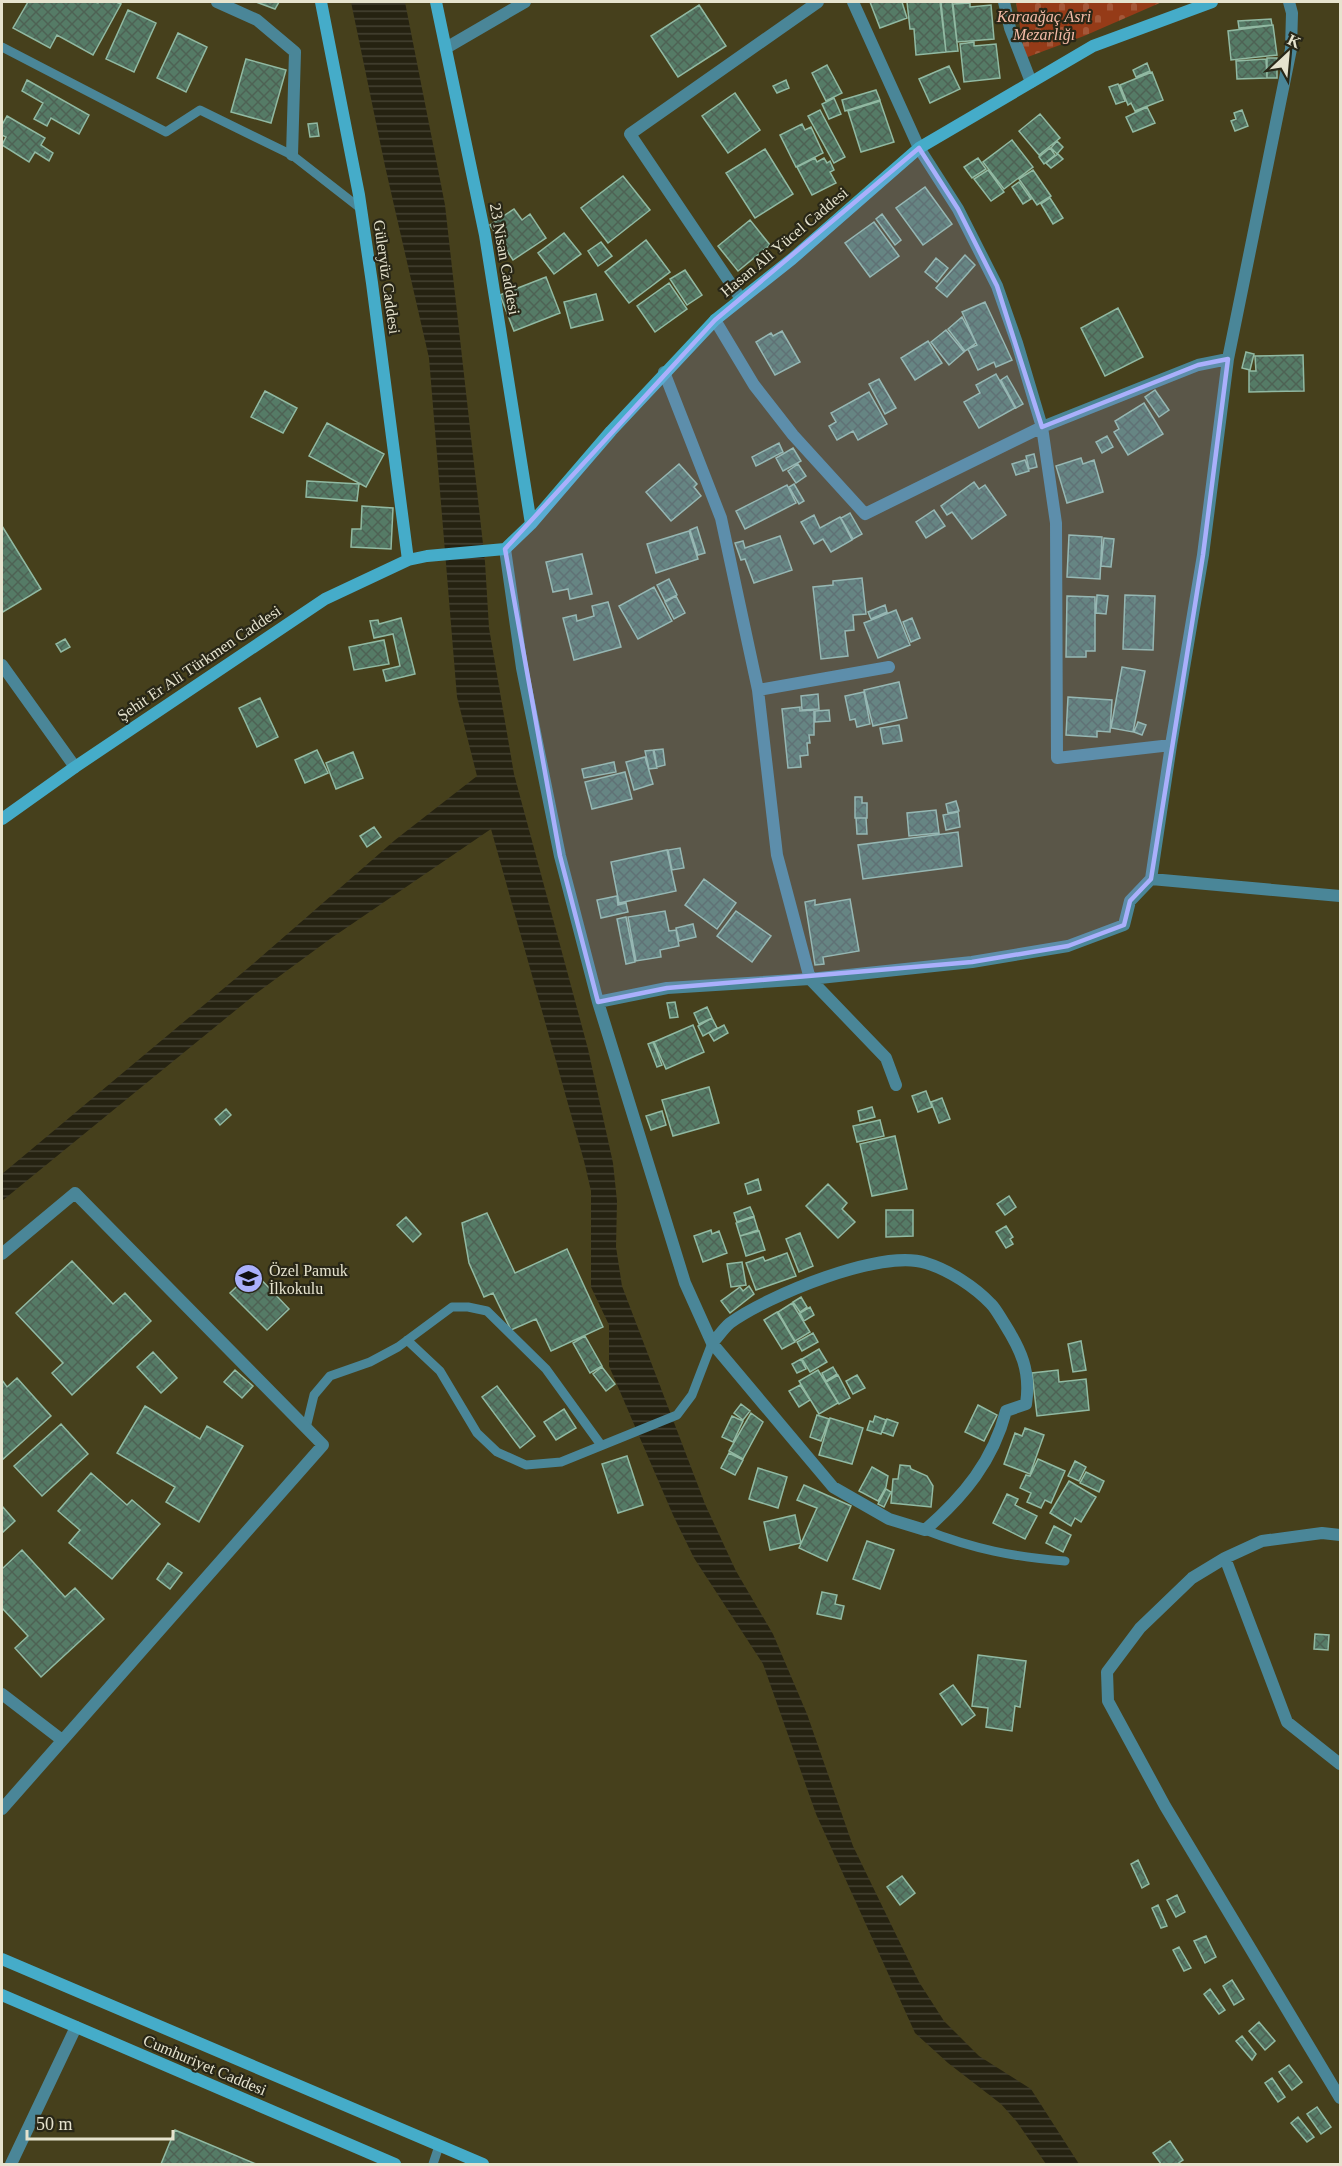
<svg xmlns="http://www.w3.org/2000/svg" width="1342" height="2166" font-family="'Times New Roman',serif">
<defs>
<pattern id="cemetery-stones" width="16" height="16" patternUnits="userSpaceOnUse" patternTransform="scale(1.5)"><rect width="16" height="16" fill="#953b18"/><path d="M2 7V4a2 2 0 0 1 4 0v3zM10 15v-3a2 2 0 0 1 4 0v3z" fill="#a45738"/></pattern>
<pattern id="water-rules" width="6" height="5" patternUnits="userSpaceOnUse" patternTransform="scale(1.5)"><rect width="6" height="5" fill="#252211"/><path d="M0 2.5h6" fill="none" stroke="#454232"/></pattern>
<pattern id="building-cross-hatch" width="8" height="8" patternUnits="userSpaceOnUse" patternTransform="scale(1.5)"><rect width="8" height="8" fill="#557b66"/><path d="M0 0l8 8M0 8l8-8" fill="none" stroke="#4e6254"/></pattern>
</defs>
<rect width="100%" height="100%" fill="#46401c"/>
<path fill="url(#cemetery-stones)" d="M1016,2H1162L1084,36L1025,58Z"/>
<path fill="url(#water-rules)" d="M351,2H405L445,205L485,562L489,628L514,774L588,1049L613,1163L617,1201L616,1247L622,1286L705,1504L736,1571L773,1634L807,1714L853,1846L919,1982L944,2021L979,2056L1031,2089L1079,2164H1046L1017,2122L1001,2104L948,2063L915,2033L816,1814L763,1664L694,1558L673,1515L609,1366V1325L591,1287V1191L584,1161L491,829L330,939L258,992L2,1201V1174L254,963L395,840L477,776L457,697L429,358L385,166Z"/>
<path fill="url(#building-cross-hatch)" stroke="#91b9a2" stroke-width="1.5" d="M28,2H95L98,3L99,2H116L121,4L93,55L57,35L50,48L13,28Z
M256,2H279L275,9Z
M870,2H902L907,18L880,28Z
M907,2H940L946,52L916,55L914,29H910Z
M941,2H952L958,51L946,52Z
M970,3V7L991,5L994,39L957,42L953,4Z
M699,5L726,46L678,77L651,36Z
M128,10L156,23L134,72L106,59Z
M1271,19L1272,25L1239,28L1238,21Z
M1273,25L1277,55L1231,60L1228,31Z
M178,33L207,47L186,92L157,78Z
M974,42V46L996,44L1000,78L964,82L960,44Z
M1267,58H1277V78H1267Z
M246,59L286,70L271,123L231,112Z
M1266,59L1267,78L1237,79L1236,61Z
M1147,63L1150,71L1136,77L1133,70Z
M827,65L842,93L826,101L812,73Z
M949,66L960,89L930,103L919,79Z
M1152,72L1163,100L1135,111L1131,103L1128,105L1120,85Z
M27,80L89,115L79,134L51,118L47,126L34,119L43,103L22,91Z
M786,80L789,88L777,93L773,86Z
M1118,84L1125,101L1116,104L1109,87Z
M876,90L880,100L845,111L842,100Z
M735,93L760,130L728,153L702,116Z
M834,98L841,114L829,119L822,104Z
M880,101L894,142L861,152L848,111Z
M1147,107L1155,123L1133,132L1126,117Z
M820,110L845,157L834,163L808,116Z
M1242,110L1248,126L1235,131L1231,121L1236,119L1234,113Z
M1040,114L1060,138L1039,155L1019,131Z
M7,116L45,138L41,145L53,153L49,161L35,152L29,162L2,145L6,137L2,135V125Z
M317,123L319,136L310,137L308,124Z
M802,124L805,130L811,127L823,153L796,167L780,135Z
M1012,140L1033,167L1004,189L983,162Z
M1057,141L1063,147L1057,154L1051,148Z
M1050,148L1055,155L1044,164L1039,157Z
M765,149L793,194L755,218L726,173Z
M1058,154L1063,159L1051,168L1046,163Z
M815,158L817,162L824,158L827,163L830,161L834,170L830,172L836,183L812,195L797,167Z
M978,158L986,169L972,178L964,167Z
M988,170L1004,192L991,201L974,179Z
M1033,170L1051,196L1037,205L1019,179Z
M623,176L650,210L608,243L581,208Z
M1019,182L1031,199L1023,204L1012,187Z
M925,187L952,224L923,245L896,208Z
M1050,198L1063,218L1053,224L1041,204Z
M514,209L522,220L530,214L546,238L513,260L490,225Z
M882,214L901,240L895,245L876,219Z
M750,220L770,245L738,271L718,246Z
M874,222L899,256L870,277L845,243Z
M564,233L581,254L554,274L538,253Z
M646,240L670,272L629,303L605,272Z
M601,242L612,256L598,266L588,251Z
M965,255L975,265L947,297L936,288Z
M936,258L948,268L937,282L925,272Z
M685,270L702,295L687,305L670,279Z
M546,277L560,313L514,331L500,295Z
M669,283L687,309L655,332L637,306Z
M596,294L603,320L571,328L564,302Z
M985,302L1012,360L996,367L994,362L978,370L968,349L977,345L962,312Z
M1118,308L1143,357L1105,376L1081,328Z
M962,317L976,343L965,351L948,329Z
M946,330L964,352L949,365L931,342Z
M782,331L800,362L775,375L756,342L771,333L773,336Z
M928,341L942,363L915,380L901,358Z
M1246,352L1254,354L1250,370L1242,368Z
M1303,355L1304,391L1249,392V371H1256L1255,356Z
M996,374L1015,408L979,428L964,402L980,393L976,385Z
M1007,376L1023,404L1016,408L1001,380Z
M879,379L896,408L885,414L869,384Z
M1155,390L1169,410L1159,417L1145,397Z
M265,391L297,408L283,433L251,417Z
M869,392L887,424L858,440L853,431L837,440L829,426L836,422L831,413Z
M1144,403L1163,434L1128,455L1114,432L1119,429L1115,421Z
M327,423L384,454L366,487L309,456Z
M1107,436L1113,447L1102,453L1096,442Z
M779,443L783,452L756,466L752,457Z
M793,448L801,461L783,471L776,458Z
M1034,454L1037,467L1029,469L1026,456Z
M1081,458L1083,464L1094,460L1103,492L1067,503L1056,466Z
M1025,460L1029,471L1016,475L1012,464Z
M679,464L697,484L694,487L701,496L671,521L646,492Z
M798,464L806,476L796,483L788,471Z
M307,481L359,484L357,501L306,497Z
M974,482L979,489L985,485L1006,515L972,539L952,512L947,515L941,506Z
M794,484L804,501L799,504L789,487Z
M787,485L796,503L745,529L736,511Z
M362,506L393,508L391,549L351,547L352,529H361Z
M934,510L945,526L926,538L916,522Z
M850,513L862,534L853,539L841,518Z
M814,515L820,528L840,517L852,540L831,552L823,539L814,544L801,522Z
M2,526L41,589L3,612L2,610Z
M697,527L705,553L698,555L690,530Z
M689,531L698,559L656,573L647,544Z
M1069,535L1102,537L1100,579L1067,577Z
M780,536L792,570L754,583L745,559L741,560L735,543L743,541L745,548Z
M1104,538L1114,539L1111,567L1101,566Z
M582,554L592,594L570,599L568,589L553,592L546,562Z
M862,578L866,614L853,615L854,630L845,631L848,656L821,659L813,587L833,585V581Z
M669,579L677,595L665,601L657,585Z
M654,587L672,621L638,639L619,606Z
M1097,595L1108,596L1106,614L1096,613Z
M1125,595L1155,596L1153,650L1123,649Z
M676,596L685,613L674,619L665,602Z
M1067,596L1095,597V651H1086V657H1066Z
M608,602L621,647L574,660L563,618L576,615L577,621L594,616L592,606Z
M885,605L887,612L871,619L868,612Z
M896,610L910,645L878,658L864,623Z
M401,618L415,674L386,681L383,670L400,666L393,634L374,638L370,621L378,620L379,624Z
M912,618L920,638L911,642L903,622Z
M65,639L70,647L61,652L56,644Z
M384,640L389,664L354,670L349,647Z
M1122,667L1145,671L1133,732L1111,728Z
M899,682L907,718L873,726L864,690Z
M864,692L870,724L857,727L855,719L850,720L845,696Z
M818,694L819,709L802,710L801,696Z
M1068,697L1112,700L1110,732L1097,731V737L1066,735Z
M260,698L278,737L257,747L239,708Z
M800,707V711L814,710V735H809L810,743H807L808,755L800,756L801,767L788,768L782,709Z
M829,710L830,721L815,722V711Z
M1138,722L1146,725L1142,735L1134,732Z
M899,725L902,741L883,744L880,728Z
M663,749L665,765L657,767L654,750Z
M317,750L328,773L305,783L295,760Z
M653,750L657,768L649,769L645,751Z
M353,752L363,778L336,789L326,763Z
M645,757L653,784L634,790L626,762Z
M614,762L616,772L584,778L582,769Z
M625,772L632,799L592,809L585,782Z
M855,797H862V803H867V818H855Z
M956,801L959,811L948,813L946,804Z
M936,810L939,833L909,836L907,813Z
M958,812L960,827L946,830L943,815Z
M856,818H866L867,834H857Z
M374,827L381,837L367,847L360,836Z
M958,832L962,866L863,879L858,845Z
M680,848L684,868L672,870L668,850Z
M667,850L676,891L619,903L611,862Z
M704,879L736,903L717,929L685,905Z
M617,896L618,905L626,903L628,912L601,918L597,900Z
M850,899L859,951L823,957L824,964L815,965L805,902L815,900V905Z
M665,911L669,931L676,930L679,946L660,950L661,957L636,961L628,917Z
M736,911L771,936L752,962L717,936Z
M626,917L635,962L626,964L617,919Z
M693,924L696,937L679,941L676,928Z
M675,1002L678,1017L670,1018L667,1003Z
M707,1007L712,1018L699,1024L694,1013Z
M712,1018L717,1028L703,1036L698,1026Z
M693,1025L704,1052L666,1069L654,1042Z
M724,1025L728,1033L714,1041L709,1033Z
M653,1042L662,1065L657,1067L648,1044Z
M709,1087L719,1123L673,1136L662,1100Z
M926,1091L932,1107L918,1112L912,1096Z
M942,1098L950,1119L939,1123L931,1102Z
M872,1107L875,1117L860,1121L858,1111Z
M226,1109L231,1115L220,1125L215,1119Z
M662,1111L666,1125L651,1130L646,1116Z
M880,1120L884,1136L857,1142L853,1126Z
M895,1136L907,1189L872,1196L860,1144Z
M758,1179L761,1190L748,1194L745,1184Z
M828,1184L847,1203L842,1209L855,1222L838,1238L806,1206Z
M1009,1196L1016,1207L1005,1215L997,1204Z
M750,1207L754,1216L737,1222L734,1213Z
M886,1210H913V1236L886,1237Z
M487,1213L515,1273L567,1249L603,1327L551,1351L536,1319L511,1330L493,1293L484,1297L469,1263L462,1223Z
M406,1217L421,1234L413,1242L397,1225Z
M754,1217L758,1230L740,1236L736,1223Z
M1006,1226L1013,1237L1010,1239L1013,1244L1006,1248L996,1232Z
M711,1230L712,1234L719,1231L727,1253L703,1262L694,1236Z
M759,1231L765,1250L746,1256L740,1236Z
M800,1233L813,1266L799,1272L786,1239Z
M787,1253L796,1276L756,1290L746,1263L763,1257L765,1261Z
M72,1261L113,1304L125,1293L151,1321L72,1395L52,1373L63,1363L16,1313Z
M742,1262L746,1285L731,1287L727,1264Z
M253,1271L289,1309L267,1330L230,1293Z
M749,1286L754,1294L730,1313L721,1301L740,1287L743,1291Z
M801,1297L807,1307L800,1312L793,1302Z
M792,1303L810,1332L795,1341L778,1312Z
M810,1307L814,1315L804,1321L800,1313Z
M777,1312L795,1342L782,1349L764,1320Z
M813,1333L818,1342L802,1351L797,1342Z
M585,1336L602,1366L590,1373L573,1343Z
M1081,1341L1086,1370L1073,1372L1068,1344Z
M819,1349L827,1362L810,1372L802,1359Z
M153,1352L177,1378L161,1393L137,1367Z
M801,1359L806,1369L797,1373L792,1364Z
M602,1367L615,1384L606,1391L593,1374Z
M833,1367L837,1374L826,1381L822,1373Z
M235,1370L253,1386L242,1398L224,1382Z
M818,1370L838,1403L819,1414L799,1381Z
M1058,1370L1059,1382L1086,1379L1089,1410L1037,1416L1032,1373Z
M838,1375L850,1398L839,1404L826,1382Z
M857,1375L865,1388L853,1394L846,1381Z
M17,1378L51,1416L2,1460V1380L7,1387Z
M800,1385L810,1400L799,1407L789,1391Z
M497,1386L535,1436L520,1448L482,1397Z
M741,1404L750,1411L743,1420L734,1413Z
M978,1405L997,1415L984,1441L965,1432Z
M145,1406L200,1439L207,1426L243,1446L199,1522L166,1502L175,1487L117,1453Z
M564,1409L576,1428L556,1440L544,1422Z
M751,1413L763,1422L743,1459L729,1451Z
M817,1415L829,1419L821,1441L810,1437Z
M732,1416L743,1421L733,1442L722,1437Z
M875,1416L886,1420L881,1434L867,1430L870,1421L873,1422Z
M830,1418L863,1428L852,1464L819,1455Z
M887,1419L898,1423L893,1436L882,1432Z
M61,1424L88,1454L42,1496L14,1466Z
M1025,1428L1044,1435L1030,1474L1004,1464L1015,1433L1022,1436Z
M729,1453L743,1460L735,1475L721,1468Z
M627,1456L643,1505L618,1513L602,1464Z
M1038,1459L1065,1471L1051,1503L1045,1500L1041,1508L1027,1502L1031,1493L1020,1488L1026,1475L1030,1476Z
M1075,1461L1086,1467L1079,1481L1068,1476Z
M900,1465L910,1466L911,1469L927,1476L933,1486L931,1507L891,1503L893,1479H898Z
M872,1467L888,1476L886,1487L878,1501L859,1491Z
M758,1468L787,1477L778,1508L749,1499Z
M1086,1472L1104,1481L1099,1492L1080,1483Z
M91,1473L127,1505L132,1500L160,1524L112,1579L69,1543L80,1530L58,1511Z
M1069,1481L1096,1497L1081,1522L1075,1518L1071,1526L1050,1513Z
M804,1485L851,1506L827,1561L799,1548L817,1508L797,1500Z
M886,1489L891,1492L884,1507L878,1504Z
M1007,1494L1018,1499L1015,1505L1037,1516L1025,1539L993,1523Z
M2,1506L15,1521L2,1533Z
M795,1515L801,1543L770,1550L764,1522Z
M1054,1526L1071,1535L1063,1552L1046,1543Z
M867,1541L894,1550L880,1589L853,1579Z
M22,1550L65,1597L75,1588L104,1619L41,1677L15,1648L28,1636L2,1608V1569Z
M168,1563L182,1573L170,1589L157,1579Z
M822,1592L837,1595L835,1604L844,1606L841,1619L817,1614Z
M1315,1634L1329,1635L1328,1650L1314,1649Z
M978,1655L1026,1661L1020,1707L1015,1706L1012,1731L986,1727L988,1708L972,1706Z
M953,1685L975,1715L962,1725L940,1694Z
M1138,1860L1149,1884L1142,1888L1131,1864Z
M902,1876L915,1893L900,1905L887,1887Z
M1177,1895L1185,1912L1176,1917L1167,1900Z
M1158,1905L1167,1926L1161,1928L1152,1908Z
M1206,1936L1216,1957L1205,1963L1194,1941Z
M1179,1947L1191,1968L1184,1971L1173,1950Z
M1232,1980L1244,1999L1234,2005L1223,1986Z
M1210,1989L1225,2010L1219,2014L1204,1994Z
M1259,2022L1275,2041L1265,2050L1249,2031Z
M1242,2036L1256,2054L1252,2060L1236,2041Z
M1289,2065L1302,2082L1292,2090L1279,2072Z
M1272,2078L1285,2097L1278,2102L1265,2083Z
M1317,2107L1331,2127L1321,2134L1307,2114Z
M1298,2117L1314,2137L1307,2142L1291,2123Z
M175,2130L256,2164H161Z
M1170,2141L1183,2160L1177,2164H1161L1153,2153Z"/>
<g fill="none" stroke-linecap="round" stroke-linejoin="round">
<path stroke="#4a8698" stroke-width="9" d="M2,47L166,132L200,110L292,155L360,208
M407,1340L440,1371L477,1433L497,1452L526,1465L561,1462L677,1415L692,1395L712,1343
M306,1428L314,1395L330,1376L370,1362L398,1347L452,1307H468L487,1311L546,1369L601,1445
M925,1530C974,1549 1013,1557 1065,1561
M433,2164L439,2146"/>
<path stroke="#4a8698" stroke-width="12" d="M217,2L257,20L295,52L292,155
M853,2L919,148L958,209L997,286L1017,343L1042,427L1056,523L1057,758L1171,745
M1004,2L1010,28L1031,82
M446,48L525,2
M741,299L630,134L818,2
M715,320L754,385L793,435L865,514L1042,427L1198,365L1228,359
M664,372L721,518L758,690L777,855L810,979L886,1058L896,1085
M505,549L522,668L560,856L598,1002L685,1283L712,1343L833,1487L889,1519L925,1530C964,1496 993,1461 1006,1411L1026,1404C1031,1371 1021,1350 1004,1323C1000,1317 996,1309 991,1304C975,1287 949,1270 926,1263C882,1248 767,1296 730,1323C723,1329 718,1337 712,1343
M2,665L75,767
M758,690L889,667
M1151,879L1340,896
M598,1002L667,988L810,979L972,962L1068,946L1124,925L1130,901L1151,879L1171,745L1203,555L1228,359L1291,49L1292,13L1289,2
M2,1254L75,1193L323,1445L2,1809
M1340,1535L1322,1533L1262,1541L1225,1558L1192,1578L1140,1628L1107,1672L1108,1701L1165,1806L1340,2098
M1225,1558L1287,1722L1340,1764
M2,1694L62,1740
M11,2164L76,2027"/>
<path stroke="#45acc9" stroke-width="12" d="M321,2L359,195L372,283L408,560
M436,2L485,235L531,524
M2,819L75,767L325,599L408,560L427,556L505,549L531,524L611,431L715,320L792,259L919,148L1093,46L1212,2
M2,1959L483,2164
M2,1995L395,2164"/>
</g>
<path fill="#aab0fc" fill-opacity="0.2" stroke="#aab0fc" stroke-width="4.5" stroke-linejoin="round" d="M919,148L958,209L997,286L1042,427L1198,365L1228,359L1203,555L1151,879L1130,901L1124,925L1068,946L972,962L667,988L598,1002L560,856L505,549L715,320Z"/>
<defs>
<symbol id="school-disc" viewBox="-11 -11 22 22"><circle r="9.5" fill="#aab0fc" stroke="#292717"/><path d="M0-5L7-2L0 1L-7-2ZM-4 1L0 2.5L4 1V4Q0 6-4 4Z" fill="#111"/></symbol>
</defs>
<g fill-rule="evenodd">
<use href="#school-disc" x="232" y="1262" width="33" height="33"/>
</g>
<g text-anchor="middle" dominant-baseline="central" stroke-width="4.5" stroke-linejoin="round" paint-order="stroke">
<g font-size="16" font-style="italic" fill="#f5bba7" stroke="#292717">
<text x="1044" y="16">Karaağaç Asri<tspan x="1044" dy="18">Mezarlığı</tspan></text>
</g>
<g font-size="16" fill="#e6e3ce" stroke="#292717">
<text transform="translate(784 242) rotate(-40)">Hasan Ali Yücel Caddesi</text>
<text transform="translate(505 259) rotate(80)">23 Nisan Caddesi</text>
<text transform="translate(387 277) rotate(82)">Güleryüz Caddesi</text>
<text transform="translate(199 663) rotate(-34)">Şehit Er Ali Türkmen Caddesi</text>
<text transform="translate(205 2065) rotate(23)">Cumhuriyet Caddesi</text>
</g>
<g font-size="16" fill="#e6e3ce" stroke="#292717" text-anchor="start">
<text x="269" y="1270">Özel Pamuk<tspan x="269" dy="18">İlkokulu</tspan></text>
</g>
</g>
<rect width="1342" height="2166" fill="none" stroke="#e6e3ce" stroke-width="6"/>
<g transform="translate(1288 54) rotate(26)" stroke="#292717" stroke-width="4.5" paint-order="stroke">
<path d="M0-4.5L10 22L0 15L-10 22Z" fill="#e6e3ce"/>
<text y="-9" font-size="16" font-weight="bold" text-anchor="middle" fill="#e6e3ce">K</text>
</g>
<path d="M27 2130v9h146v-9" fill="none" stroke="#e6e3ce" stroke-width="3"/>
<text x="36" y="2130" font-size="18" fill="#e6e3ce" stroke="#292717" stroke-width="4.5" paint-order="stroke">50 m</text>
</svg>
